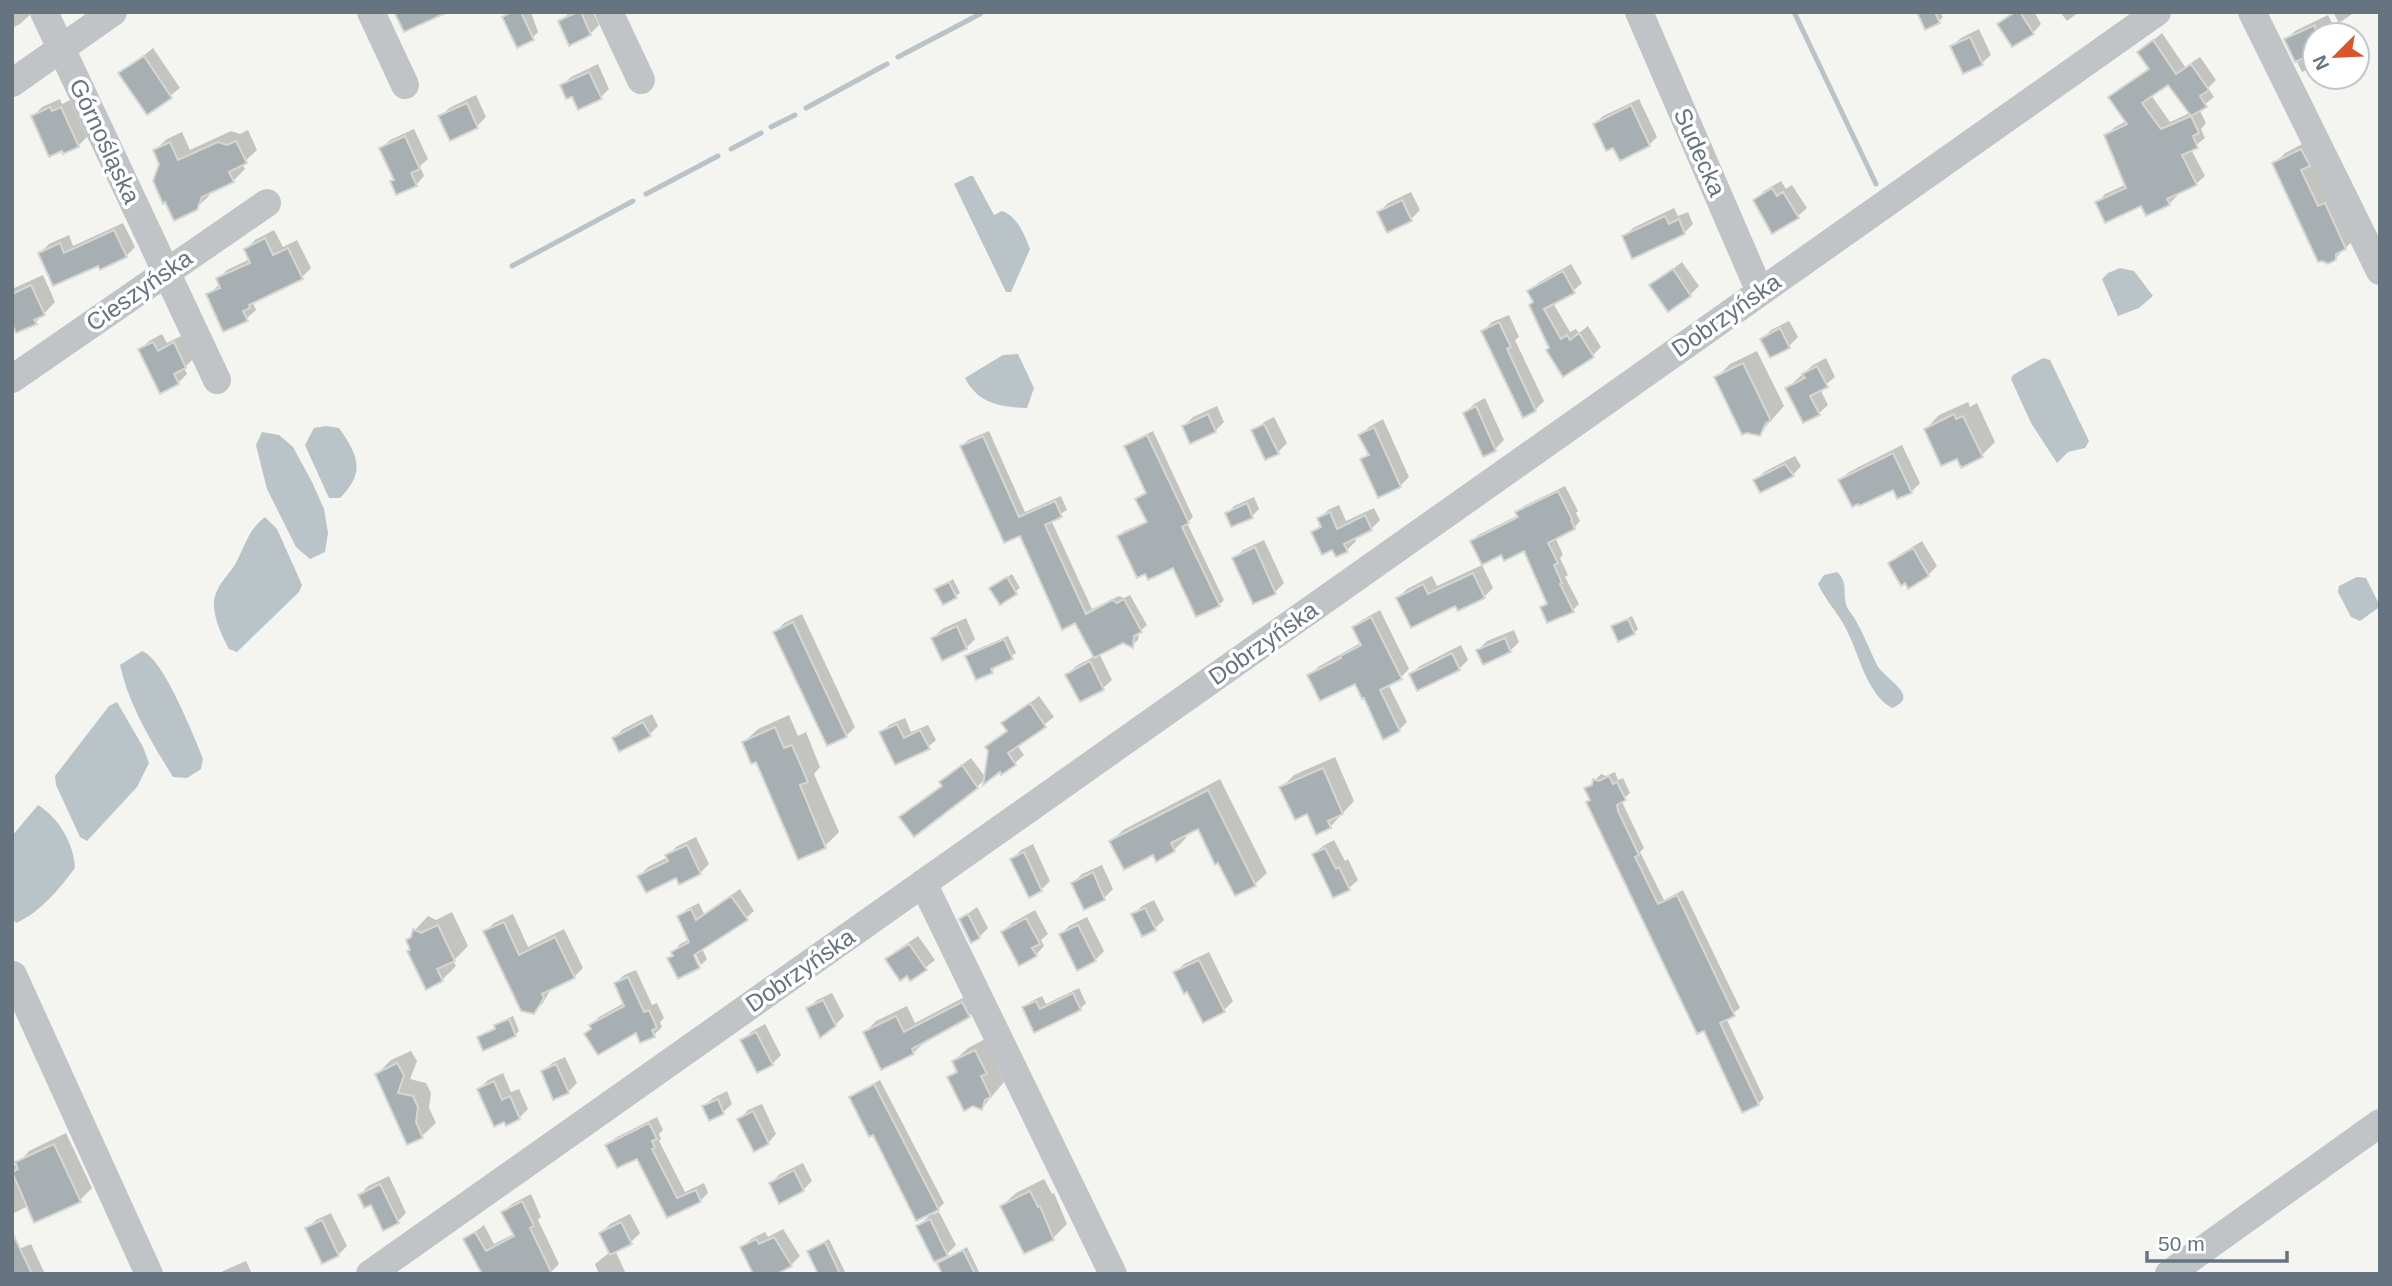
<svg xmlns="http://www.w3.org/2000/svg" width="2392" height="1286" font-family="Helvetica,sans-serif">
<rect width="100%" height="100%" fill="#f4f4f1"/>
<path fill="#b9c3c8" d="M970,176H973L994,215L1002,211C1018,217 1024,234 1030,249L1011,292H1006L954,184Z
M2120,268L2134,271L2153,296L2139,308L2118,316L2102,279L2108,273Z
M1018,354L1034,388L1027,408C1001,407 978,404 965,378L1003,355Z
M2043,358L2050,360L2089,441L2085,448L2068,452L2057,463L2031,423L2011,379L2013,375Z
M326,426L339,428C358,455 366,472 340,498H329L305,445L314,428Z
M262,432L279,435L293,447L312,482L324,509L328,533L325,552L310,559L296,547L267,489L256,445Z
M265,517L277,529L302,585L299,592L237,652L229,649C221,634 208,608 217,591C221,581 230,573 236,563C245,546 248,530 265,517Z
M1837,572C1849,583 1842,595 1847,607C1849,612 1854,616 1856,621C1864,635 1870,651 1877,665C1884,679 1922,696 1892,708C1865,693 1859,651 1844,625C1835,609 1826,601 1818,584L1824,575Z
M2357,577L2366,578L2379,604L2378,608L2360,621L2351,617L2338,592L2339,586Z
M142,651C164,659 193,735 203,758L201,769L187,778L173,777C151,741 129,706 120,665Z
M117,702L143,747L149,763L137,787L87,841L80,837L56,785L55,776L109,706Z
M38,805C59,818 74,844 75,868C59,889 41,912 16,923L12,918V836Z"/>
<path fill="#0003" fill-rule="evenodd" d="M12,12H31L32,13L20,24L12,28Z
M509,12H531L538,32L531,39L504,17Z
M570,12H593L599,25L590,34L560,22Z
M1919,12H1940L1943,17L1939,21Z
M2013,12H2034L2041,24L2033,33L1999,24Z
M2060,12H2079L2067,21Z
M2333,12H2355L2339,23Z
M2328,15L2338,35H2315V66L2302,72L2286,40L2295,31Z
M1979,29L1991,55L1982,63L1952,46L1961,38Z
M2162,33L2185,67L2200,57L2216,80L2208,88L2214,97L2199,109L2206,123L2201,129L2205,138L2191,149L2205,176L2196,184L2176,193L2177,196L2169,204L2097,203L2105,194L2127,184L2106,135L2115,127L2127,121L2110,97L2150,67L2139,52ZM2169,82L2190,113L2170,122L2151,95Z
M153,48L180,88L148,113L121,74Z
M598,64L609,89L601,97L573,95L562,85L571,77Z
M476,95L486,117L477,126L450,139L440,117L449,108Z
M60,99L62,104L70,100L87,137L78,146L33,116L42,107Z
M1639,99L1657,137L1649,145L1621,158L1614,146L1595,124L1603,116Z
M414,129L428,159L420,166L424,176L416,185L395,179L381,149L390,140Z
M248,130L257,150L242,164L245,169L233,181L210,191L209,196L196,208L161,164L155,150L167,139L182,132L190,150L231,131L240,134Z
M2312,139L2356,237L2335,259L2274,164L2285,153Z
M1781,181L1786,189L1792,185L1807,208L1798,216L1773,232L1756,200L1764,191Z
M1411,192L1420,210L1411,219L1388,231L1379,212L1388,203Z
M1674,208L1678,216L1688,212L1693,224L1684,233L1624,237L1633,228Z
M123,223L135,247L126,256L99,263L40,253L49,244L69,235L73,246Z
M274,230L283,247L297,240L311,268L302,277L253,303L256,310L246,319L208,295L220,284L218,279L227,270L250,259L246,249L255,240Z
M1682,262L1699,286L1690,295L1651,286Z
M1571,264L1582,283L1573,291L1553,303L1570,332L1576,329L1579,333L1588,326L1601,347L1593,355L1564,375L1530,291L1538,283Z
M43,275L55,302L35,323L12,328V289Z
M1509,315L1519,337L1515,340L1544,401L1535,410L1483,331L1492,322Z
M1789,321L1798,337L1789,346L1762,339L1771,330Z
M162,334L167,343L183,335L194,358L184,368L187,374L178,383L140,350L149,341Z
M1757,351L1784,406L1759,434L1716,378L1730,364Z
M1826,358L1835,377L1820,389L1828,405L1819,413L1787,388L1813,365Z
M1485,398L1504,440L1495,449L1484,454L1465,413L1474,404Z
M1968,402L1970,407L1977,403L1995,442L1981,456H1958L1926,429L1939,415Z
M1217,406L1224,422L1215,431L1184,426L1193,417Z
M1274,417L1287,443L1278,452L1255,431L1264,422Z
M1383,419L1409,477L1400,486L1362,459L1370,452L1361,435L1369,427Z
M989,431L1025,512L1061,496L1067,510L1051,520L1092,609L1119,596L1124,598L1130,595L1147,625L1139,632L1138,640L1132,645L1123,641L1099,653L1112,680L1103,688L1081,700L1067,675L1076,666L1095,656L1075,620L962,446L968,440Z
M1153,431L1193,517L1187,523L1224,600L1219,605L1174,566L1119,536L1124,531L1148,521L1137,499L1147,492L1126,447L1131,442Z
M1902,445L1920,483L1911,492L1841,480L1849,472Z
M1795,456L1801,466L1793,475L1755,481L1764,472Z
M1565,486L1578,511L1576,513L1580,521L1574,528L1555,537L1563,555L1560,558L1568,575L1565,577L1579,604L1573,610L1542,607L1548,601L1525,548L1502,553L1472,542L1478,535L1519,515L1518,512L1524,506Z
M1254,497L1259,509L1252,516L1227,514L1234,506Z
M1339,505L1346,521L1374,508L1380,520L1371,529L1354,537L1356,541L1347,550L1333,547L1313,533L1322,524L1319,519L1328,510Z
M1264,540L1284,583L1275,592L1254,602L1234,559L1243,550Z
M1922,541L1937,566L1928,575L1908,586L1890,564L1899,555Z
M1482,565L1493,588L1484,597L1456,604L1398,598L1407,589L1432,576L1437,586Z
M1012,574L1020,588L1000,602L992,588Z
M953,579L960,593L943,603L936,589Z
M1380,610L1409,669L1401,677L1388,684L1407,722L1399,730L1364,696L1355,682L1310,675L1318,667L1362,642L1354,628L1362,620Z
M802,614L855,727L846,736L776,632L784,623Z
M1632,616L1638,629L1634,633L1613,626Z
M966,618L975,639L966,648L933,638L942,629Z
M1514,630L1519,642L1510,651L1478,650L1487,641Z
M1008,636L1016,653L995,665L996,667L992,671L977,678L967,656L971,652Z
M1461,645L1468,660L1459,669L1411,674L1420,666Z
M1039,696L1054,717L1017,745L1024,755L1015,763L986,778L977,787L902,817L944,784L953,772L971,758L986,778L996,739L1008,730L1004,723Z
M652,714L658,726L649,735L614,738L623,729Z
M789,715L798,736L806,732L820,767L814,774L839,832L825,846L799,858L757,760L744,742L758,729Z
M905,718L911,732L928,725L936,740L928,747L882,733L889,725Z
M1335,757L1354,801L1330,827L1308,812L1281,788L1294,775Z
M1615,772L1618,780L1623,778L1630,793L1622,800L1623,804L1644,848L1640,852L1664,900L1683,890L1740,1008L1726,1018L1764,1098L1758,1104L1586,789L1601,774L1606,776Z
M1220,779L1267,873L1255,884L1198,827L1184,834L1186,838L1174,850L1156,859L1153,853L1111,842L1123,830Z
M696,837L709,864L700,873L639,876L648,867L668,857V856L676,847Z
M1334,840L1345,861L1348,859L1358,880L1349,888L1334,896L1314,854L1323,846Z
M1033,844L1050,881L1041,890L1012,859L1021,850Z
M1102,865L1113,889L1104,898L1085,908L1073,883L1082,874Z
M740,889L754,911L746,918L702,948L707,959L701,965L692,947L689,948L700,966L679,977L669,959L680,944L690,939L679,917L687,909L699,903L704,914Z
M1154,900L1164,920L1155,928L1133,915L1142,906Z
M977,907L988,928L979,937L961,919Z
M1035,910L1048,934L1041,940L1044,946L1036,955L1003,932L1012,923Z
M452,912L468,946L453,961L456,966L442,980L412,949L415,930L428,916L436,920Z
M513,914L528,947L564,929L583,968L574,977L552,987L543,1003L534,1012L485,932L494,923Z
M1087,917L1104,951L1095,960L1061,934L1069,926Z
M918,936L935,960L911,979L887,959L896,951Z
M1209,952L1233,1001L1224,1010L1188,990L1175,973L1184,964Z
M636,970L652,1005L657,1003L664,1018L660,1022L662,1027L654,1035L637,1031L593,1028L591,1025L599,1017L624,1003L616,983L624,975Z
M1079,988L1086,1003L1080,1009L1035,1031L1024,1008L1030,1002L1042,996L1046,1004Z
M974,992L980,1005L969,1016L925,1042L913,1053L865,1032L876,1021L907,1006L915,1023Z
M832,993L844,1016L835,1025L808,1009L817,1000Z
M513,1016L519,1031L515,1035L484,1049L479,1037L496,1027L500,1022Z
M765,1024L781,1055L772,1064L742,1041L751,1032Z
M989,1037L1000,1059L995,1063L1004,1082L982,1108L949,1077L958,1069L954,1061L968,1048Z
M411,1051L417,1061L410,1079L426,1083L431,1093L429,1108L436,1123L422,1136L377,1074L391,1060Z
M565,1057L577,1083L568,1092L543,1072L552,1063Z
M503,1073L511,1092L519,1089L528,1109L519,1118L479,1089L488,1080Z
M880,1080L944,1203L932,1215L939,1212L956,1245L947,1254L919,1226L933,1212L873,1133L851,1098L857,1092Z
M727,1091L732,1104L723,1112L710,1119L704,1106L713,1098Z
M762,1104L776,1134L768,1143L740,1119L748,1110Z
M657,1117L663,1130L659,1134L661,1139L659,1141L685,1192L704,1183L708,1193L700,1201L668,1216L637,1156L608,1146L615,1138Z
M66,1133L92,1188L80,1200L28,1206L12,1214V1167L18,1164L29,1151Z
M803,1163L812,1181L803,1190L771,1183L780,1174Z
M389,1176L406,1213L397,1222L360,1195L368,1186Z
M1044,1179L1052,1194L1054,1193L1067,1224L1053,1238L1002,1206L1016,1193Z
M531,1194L541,1217L538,1220L559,1264L551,1272L482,1274L465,1240L484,1225L494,1244L514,1234L504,1212L512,1204Z
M331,1213L347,1246L338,1255L307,1229L316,1220Z
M630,1214L640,1233L631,1242L615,1250L626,1274H599L595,1264L610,1252L601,1233L610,1224Z
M783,1229L800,1256L791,1265L783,1269V1274H754L742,1248L751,1239L765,1232L768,1237Z
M829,1239L846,1274H820L809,1251Z
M31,1244L45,1274H12V1252Z
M967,1247L980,1274H944L939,1263Z
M246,1261L252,1274H220L223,1271Z"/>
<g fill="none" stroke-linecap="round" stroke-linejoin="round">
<path stroke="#b9c3c8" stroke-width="5" d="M1794,12L1876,184
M898,57L980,14
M806,108L887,64
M771,127L795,115
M731,149L761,133
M646,194L718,156
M512,266L633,201"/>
</g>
<path fill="#a7afb3" stroke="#d6d6d3" stroke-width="2" fill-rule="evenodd" d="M394,12H448L404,32Z
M512,12H521L534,40L517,48L502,17Z
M577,12H581L591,35L569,46L558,21Z
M1917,12H1935L1940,23L1925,30Z
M2015,12H2020L2034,34L2012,47L1997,24Z
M2315,25V53L2295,62L2284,39Z
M1970,37L1983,65L1963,74L1950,46Z
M2153,40L2176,74L2191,64L2209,90L2200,96L2207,107L2191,116L2199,133L2193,136L2198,148L2182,155L2197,185L2167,199L2170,205L2146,216L2141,206L2105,223L2095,202L2126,188L2104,135L2127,124L2108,97L2149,69L2137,52ZM2168,85L2191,116L2161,129L2142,103Z
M144,56L172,98L147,115L118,73Z
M589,72L602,99L578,110L572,97L566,99L560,85Z
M467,103L478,128L450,141L438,116Z
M1631,105L1650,146L1620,161L1613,148L1606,151L1593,124Z
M50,107L52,111L61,107L79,147L63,154L62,151L49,157L31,116Z
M405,136L420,169L411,173L417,186L396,195L390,181L394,180L379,148Z
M236,141L247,163L229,172L234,182L202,197L197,210L174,221L165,202L163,204L153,181L159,164L153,150L170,142L178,160L218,142L227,145Z
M2301,149L2310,166L2301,170L2318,206L2325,203L2346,249L2336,254V260L2328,264L2322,261L2318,262L2272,163Z
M1772,188L1777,196L1783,192L1799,218L1772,234L1753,200Z
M1402,200L1412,221L1387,233L1377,212Z
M1665,216L1669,224L1679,219L1685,234L1632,259L1622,236Z
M114,230L127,257L100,270L98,266L53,286L38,253L60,243L64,253Z
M265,238L273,255L288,248L303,279L249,305L250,308L243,311L248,321L223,332L206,294L220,288L216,278L250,263L244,249Z
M1673,269L1691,296L1668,312L1649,285Z
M1563,271L1575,293L1544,309L1561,339L1567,335L1570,340L1579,333L1594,357L1563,377L1546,350L1549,348L1529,305L1533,302L1527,291Z
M31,285L45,315L34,320L37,324L16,333L12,324V294Z
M1499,322L1511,347L1507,349L1536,411L1523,418L1481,331Z
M1780,328L1790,348L1770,358L1760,339Z
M153,342L158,351L174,342L186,368L174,374L179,384L160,394L138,349Z
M1743,363L1771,421L1766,423L1760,436L1747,433L1742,435L1714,377Z
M1817,366L1828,387L1810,396L1820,415L1803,423L1785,388L1805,378L1802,374Z
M1476,406L1496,451L1483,457L1463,413Z
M1208,414L1216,432L1190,444L1182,426Z
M1954,414L1956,419L1963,416L1983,457L1961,468L1957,459L1941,466L1924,429Z
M1264,424L1279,454L1265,460L1251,430Z
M1374,427L1401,487L1378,498L1360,459L1369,455L1358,435Z
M1147,435L1189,523L1182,527L1220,606L1196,617L1173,568L1148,580L1145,574L1137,578L1117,536L1147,522L1135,499L1146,493L1124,446Z
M983,436L1019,517L1055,501L1062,517L1045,525L1086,614L1112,600L1117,603L1124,599L1142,632L1134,636L1133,648L1123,643L1094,658L1075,623L1062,630L1020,536L1004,543L960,446Z
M1893,453L1912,493L1897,499L1893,490L1859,506L1858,504L1852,507L1838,480Z
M1785,464L1794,476L1760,493L1753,480Z
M1558,491L1572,519L1571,520L1575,529L1548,543L1558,563L1554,565L1562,583L1560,584L1574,612L1547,623L1540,607L1547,604L1524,551L1504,561L1501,555L1482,565L1470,541L1518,517L1515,512Z
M1247,503L1253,518L1231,527L1225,513Z
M1330,512L1337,529L1365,515L1372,530L1344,544L1348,552L1336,557L1332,550L1322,555L1311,532L1321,527L1317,518Z
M1255,547L1276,594L1253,604L1232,558Z
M1913,548L1929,576L1908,589L1905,583L1901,586L1888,563Z
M1473,573L1485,598L1458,611L1455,606L1411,628L1396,598L1423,584L1428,594Z
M1007,577L1017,594L1000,605L989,588Z
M949,582L957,598L943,605L934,589Z
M1371,617L1402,679L1380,690L1400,731L1383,740L1364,698L1362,699L1355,684L1320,701L1307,675L1341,658L1340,656L1361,645L1352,627Z
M1628,619L1635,634L1618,642L1611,626Z
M793,622L847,737L827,746L773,632Z
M957,626L967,649L942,661L931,638Z
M1505,638L1511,652L1483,665L1476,650Z
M1004,639L1013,659L991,669L993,673L976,680L965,656Z
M1452,653L1460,670L1417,691L1409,674Z
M1090,661L1104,690L1080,702L1065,675Z
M1030,703L1046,727L1008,753L1016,765L1001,775L1000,772L983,785L988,751L985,747L1007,731L1001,723Z
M643,722L651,736L619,752L612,738Z
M897,724L904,738L920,730L930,749L895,765L879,732Z
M775,727L784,748L792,745L808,782L800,785L826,848L798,860L756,762L751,764L742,742Z
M962,765L978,788L914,837L899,817L942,786L939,782Z
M1323,768L1343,814L1328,821L1331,828L1316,835L1307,814L1295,820L1279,787Z
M1609,776L1613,784L1617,782L1626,800L1617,805L1618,811L1639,855L1635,857L1658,904L1677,895L1735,1016L1720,1023L1759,1105L1742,1113L1704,1031L1697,1034L1586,802L1590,800L1584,788L1592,785L1593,779L1599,781Z
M1208,790L1256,886L1235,896L1218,863L1215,865L1198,829L1171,843L1175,851L1156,862L1153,855L1124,870L1109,841Z
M687,845L701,874L679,885L676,878L646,893L637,876L668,861L665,855Z
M1325,848L1336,869L1339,867L1350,890L1333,898L1312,854Z
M1024,852L1042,891L1029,898L1010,859Z
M1093,872L1105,900L1084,910L1071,883Z
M731,896L748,920L694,955L700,968L678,979L667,958L673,956L671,952L689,942L677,916L691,909L696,920Z
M1145,908L1156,930L1142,937L1131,914Z
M968,914L980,938L971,943L959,919Z
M1026,918L1040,944L1032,948L1037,956L1019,966L1001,932Z
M504,922L519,955L555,937L575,978L542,994L544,998L534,1014L521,1011L483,931Z
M438,925L455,961L437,969L443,981L426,990L407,951L410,950L406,940L411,937L413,929L421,933Z
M1078,925L1096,961L1077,971L1059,934Z
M909,944L927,970L910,981L907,976L900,981L885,959Z
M1199,960L1225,1012L1203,1023L1187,992L1184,994L1173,972Z
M628,977L644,1012L649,1010L657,1028L652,1030L655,1037L640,1043L636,1033L598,1055L584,1034L591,1029L589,1025L624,1006L614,983Z
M1073,993L1081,1010L1034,1033L1022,1007L1036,1001L1040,1009Z
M823,1000L836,1026L820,1038L806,1008Z
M962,1002L970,1017L912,1049L914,1054L881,1070L863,1032L896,1016L904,1032Z
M509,1019L516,1036L483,1051L477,1037L495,1029L494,1025Z
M756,1032L773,1065L757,1073L740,1040Z
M975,1050L987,1074L981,1076L991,1097L985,1100L982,1110L973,1106L964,1111L947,1077L957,1072L952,1061Z
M397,1063L404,1075L398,1093L413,1096L418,1107L416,1122L423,1138L407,1145L375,1074Z
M556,1064L569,1093L553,1100L541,1071Z
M494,1081L502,1100L510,1096L520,1119L506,1126L504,1122L494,1127L477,1089Z
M874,1084L939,1210L916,1221L873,1135L869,1137L849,1097Z
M718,1099L724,1114L709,1121L702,1106Z
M753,1111L769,1144L754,1152L737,1119Z
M649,1123L657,1139L652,1141L655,1148L652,1149L677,1198L696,1190L701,1202L667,1218L637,1159L617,1168L605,1145Z
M54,1144L81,1202L34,1223L12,1172L18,1169L15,1162Z
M794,1170L804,1191L779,1204L769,1183Z
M380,1184L399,1223L383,1231L371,1205L364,1208L358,1195Z
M1030,1191L1038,1207L1040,1206L1054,1240L1024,1254L1000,1206Z
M522,1201L534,1226L530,1228L552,1274H482L463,1239L475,1232L486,1251L514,1236L501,1212Z
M930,1219L948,1256L934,1262L916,1226Z
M322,1220L339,1256L322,1264L305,1228Z
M621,1222L632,1244L610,1255L599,1233Z
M12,1232L32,1274H12Z
M774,1237L792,1266L777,1274H753L740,1247L756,1239L759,1244Z
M825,1242L840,1274H818L807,1251Z
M963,1250L975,1274H942L937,1263Z"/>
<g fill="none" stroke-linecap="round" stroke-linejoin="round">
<path stroke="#c0c4c7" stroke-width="28" d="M44,12L217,380
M371,12L405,85
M609,12L641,80
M1639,12L1760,292
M2252,12L2380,271
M12,83L113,12
M12,379L267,203
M923,883L1113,1274
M13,975L149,1274
M370,1274L2157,12
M2169,1274L2380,1123"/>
</g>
<g text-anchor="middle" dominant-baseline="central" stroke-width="7" stroke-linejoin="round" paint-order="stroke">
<g font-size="24" fill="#657480" stroke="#fff">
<text transform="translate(105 141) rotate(65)">Górnośląska</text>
<text transform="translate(1700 152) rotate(66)">Sudecka</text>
<text transform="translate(139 290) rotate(-35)">Cieszyńska</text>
<text transform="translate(1726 315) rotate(-35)">Dobrzyńska</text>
<text transform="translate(1263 643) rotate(-35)">Dobrzyńska</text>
<text transform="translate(800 970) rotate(-35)">Dobrzyńska</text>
</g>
</g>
<rect width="2392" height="1286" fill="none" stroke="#657480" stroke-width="28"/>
<g transform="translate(2336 56) rotate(246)"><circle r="33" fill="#ffffff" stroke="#c1c7cc" stroke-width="2"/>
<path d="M0-5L12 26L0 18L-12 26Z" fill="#d8562d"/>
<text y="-10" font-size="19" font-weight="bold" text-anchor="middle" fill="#657480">N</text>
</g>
<path d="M2147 1251v10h140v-10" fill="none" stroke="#657480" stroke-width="3.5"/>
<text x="2158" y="1251" font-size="21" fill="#657480" stroke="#ffffff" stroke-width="5" paint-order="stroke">50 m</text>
</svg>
